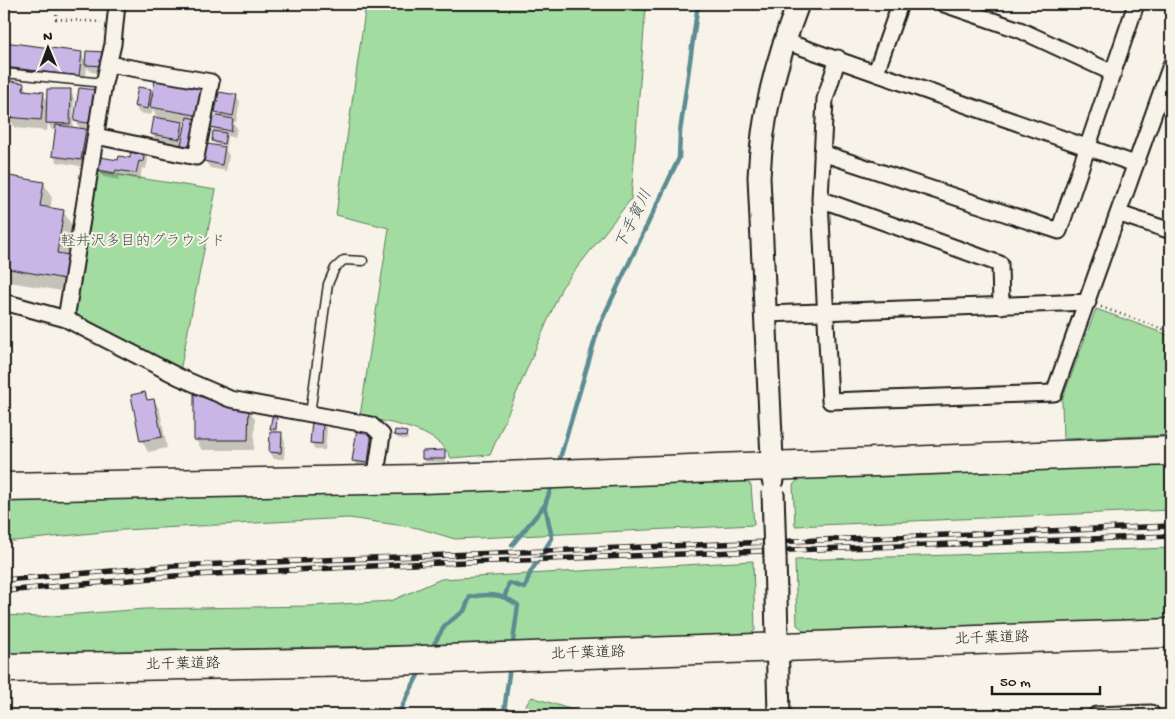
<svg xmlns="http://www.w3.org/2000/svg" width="1175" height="719" font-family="'Gochi Hand','Klee One',sans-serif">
<rect width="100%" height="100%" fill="#f7f3e8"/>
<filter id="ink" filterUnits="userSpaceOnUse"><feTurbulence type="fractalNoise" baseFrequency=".02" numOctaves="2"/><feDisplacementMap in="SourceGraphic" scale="10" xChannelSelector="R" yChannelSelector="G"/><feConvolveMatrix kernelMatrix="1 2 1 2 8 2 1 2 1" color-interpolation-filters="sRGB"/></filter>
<g filter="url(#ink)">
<path fill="#a2dca1" stroke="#5f7c5e" d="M366,4H646L631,199L562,287L490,455L451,458C436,427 390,424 360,416L389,228L336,215Z
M94,171L216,190L180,371L72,319Z
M1096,309L1171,336V435L1063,439L1062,400Z
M1171,464V510L795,526L793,485L800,478Z
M742,478L751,485L754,525L455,539L418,528L349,518L123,530L4,542V497Z
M1171,548V620L808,634L797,625L795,560Z
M753,561L755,630L746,638L4,654V615L38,617L145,609L309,606L391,601L441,579Z
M532,697L579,712L582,715H518Z"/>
<path fill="#0003" fill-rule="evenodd" d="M4,43L81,53L86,62L105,53L109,73L91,72L87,67L85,87L4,76Z
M23,84L28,92L43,94L48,102L70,91L74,98L73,129L81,130L75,120L80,89L92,137L88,129L84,128L89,138L85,167L57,162L53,155L57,130H52L48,123L47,131L15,128L9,118L8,127L4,126V93L7,94L10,99Z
M151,90L154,95L205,91L199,154L187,152L183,145L156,141L152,134L158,119L153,109L151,115L139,113L135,106ZM181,122L187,123L186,129Z
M236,96L240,103L236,122H233L237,128L235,138L227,136L226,146L215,144L213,141L214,132L212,127L220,118L217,112Z
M225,149L229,156L226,171L210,168L205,161Z
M144,152L148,160L146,169L142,168L140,180L119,176V180L103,177L99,170L119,161L131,160Z
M4,176L44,183L52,198L50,209L63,211L72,226L66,256L73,293L4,281Z
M144,394L148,401L154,400L160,411L167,448L148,452L142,441L133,396Z
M229,408H248L255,419L254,450H202L195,439Z
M276,418L277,433L281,434L285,441L284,459H274L270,452L274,433L272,429Z
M323,423L327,430L325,450H315L311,442Z
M372,432L376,439L371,470L358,468L354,461Z
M406,433L408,440L397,438L395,435Z
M444,451L446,462H425L423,459V452Z"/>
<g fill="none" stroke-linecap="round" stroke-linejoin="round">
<path stroke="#5b8c92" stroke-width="4.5" d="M558,465L599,326L679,158L680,132L698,4
M512,545L545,505L553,482
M505,596L509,583L525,588L530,573L552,538L545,505
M430,651L445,625L464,611L470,597C489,593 502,594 518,605L512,649
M398,715L421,669
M506,715L504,712L510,666"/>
</g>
<path fill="#c9b6e6" stroke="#1c1c1c" d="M4,42L82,52L79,76L4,67Z
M86,51L106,52V66L85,65Z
M155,80L206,90L201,116L150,107Z
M10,81L24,83L23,90L44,92L41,120L7,117Z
M138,87L151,89L148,109L134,106Z
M79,88L98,90L93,131L87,130L88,123L74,121Z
M47,89H71L70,124L46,123Z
M4,92L8,93L5,120H4Z
M219,92L237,95L233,116L215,112Z
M213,115L233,119L231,131L210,127Z
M154,117L183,122L180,139L151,134Z
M187,117L200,120L195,148L181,145Z
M56,125L86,129L81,160L52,156Z
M213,131L226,133L224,144L212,141Z
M207,144L225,147L222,165L204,161Z
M131,149L145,151L143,162L139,161L136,173L116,170L115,173L98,170L100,157L118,160L119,156L130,158Z
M4,175L44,182L40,206L64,210L57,253L69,255L65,279L4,268Z
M145,392L147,400L154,399L162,437L140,441L131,395Z
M194,394L229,407L249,406L248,440H194Z
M272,417H277L276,429H270Z
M312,421L323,422L322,444L310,443Z
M357,429L372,431L368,463L352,461Z
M395,430L407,432L406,437L394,435Z
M270,432H282L281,453L269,452Z
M445,450V459H422V451Z"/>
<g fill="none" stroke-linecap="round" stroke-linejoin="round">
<defs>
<path id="lane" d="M4,73L104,83
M310,414L328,284L335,268L344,260L363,261"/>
<path id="street" d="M944,4L1020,30L1113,73
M784,41L1135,164
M838,58L825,99L820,199L830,401L1054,393L1171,65
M876,72L900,4
M96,136L196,157L211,82L109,64
M822,153L1059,231L1136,4
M820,199L1000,264L1001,306
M1120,214L1171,231
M4,302L66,319L179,377L230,399L371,425L382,435L375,480
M766,314L1088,302
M66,319L104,83L113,44L117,4
M1096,715L1151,713V715"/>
<path id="secondary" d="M773,480L759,177C762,114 776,62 798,4
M775,557L779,715"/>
<path id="highway" d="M4,487L422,479L1171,451
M4,668L366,662L1171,633"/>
</defs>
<use href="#lane" stroke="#1c1c1c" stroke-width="11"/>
<use href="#street" stroke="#1c1c1c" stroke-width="19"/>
<use href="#secondary" stroke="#1c1c1c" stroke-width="25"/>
<use href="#highway" stroke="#1c1c1c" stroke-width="31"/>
<path stroke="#1c1c1c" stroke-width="2.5" stroke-dasharray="1 4" stroke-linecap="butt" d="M57,4L56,19L101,22
M1101,307L1171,332"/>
<use href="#lane" stroke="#f7f3e8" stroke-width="8"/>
<use href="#street" stroke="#f7f3e8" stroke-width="15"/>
<use href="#secondary" stroke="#f7f3e8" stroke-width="21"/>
<use href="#highway" stroke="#f7f3e8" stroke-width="28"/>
<defs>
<path id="rail" d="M4,580L172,566L1171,526
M4,591L175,576L412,564L1171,536"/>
</defs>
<use href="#rail" stroke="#1c1c1c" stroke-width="5.5"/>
<use href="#rail" stroke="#f7f3e8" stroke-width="4" stroke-dasharray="11" stroke-linecap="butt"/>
<defs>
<path id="secondary-bridge" d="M773,491L775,557"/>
</defs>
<use href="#secondary-bridge" stroke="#1c1c1c" stroke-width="25" stroke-linecap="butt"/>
<use href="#secondary-bridge" stroke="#f7f3e8" stroke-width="21"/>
</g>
</g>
<g text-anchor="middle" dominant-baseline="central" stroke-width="4" stroke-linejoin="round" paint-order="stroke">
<g font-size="15" fill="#445644" stroke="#f7f3e8">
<text x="143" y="242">軽井沢多目的グラウンド</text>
</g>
<g font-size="15" fill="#1c1c1c" stroke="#f7f3e8">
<text transform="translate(992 639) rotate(-2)">北千葉道路</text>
<text transform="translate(588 654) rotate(-2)">北千葉道路</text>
<text transform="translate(183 665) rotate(-1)">北千葉道路</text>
</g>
<g font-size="16" font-style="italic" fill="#3c5457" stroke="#f7f3e8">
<text transform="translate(635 220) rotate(-64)">下手賀川</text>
</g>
</g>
<rect width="1175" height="719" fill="none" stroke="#f7f3e8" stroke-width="20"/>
<rect x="10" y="10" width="1155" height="699" fill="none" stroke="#1c1c1c" stroke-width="2" filter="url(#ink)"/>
<g transform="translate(48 48) rotate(359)" stroke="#f7f3e8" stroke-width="4" paint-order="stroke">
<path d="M0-4L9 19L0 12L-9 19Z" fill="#1c1c1c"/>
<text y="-8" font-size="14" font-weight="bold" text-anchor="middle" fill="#1c1c1c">N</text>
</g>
<path d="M992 686v8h108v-8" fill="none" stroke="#1c1c1c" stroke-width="2.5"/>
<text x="1000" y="686" font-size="15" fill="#1c1c1c" stroke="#f7f3e8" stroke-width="4" paint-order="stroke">50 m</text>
</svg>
